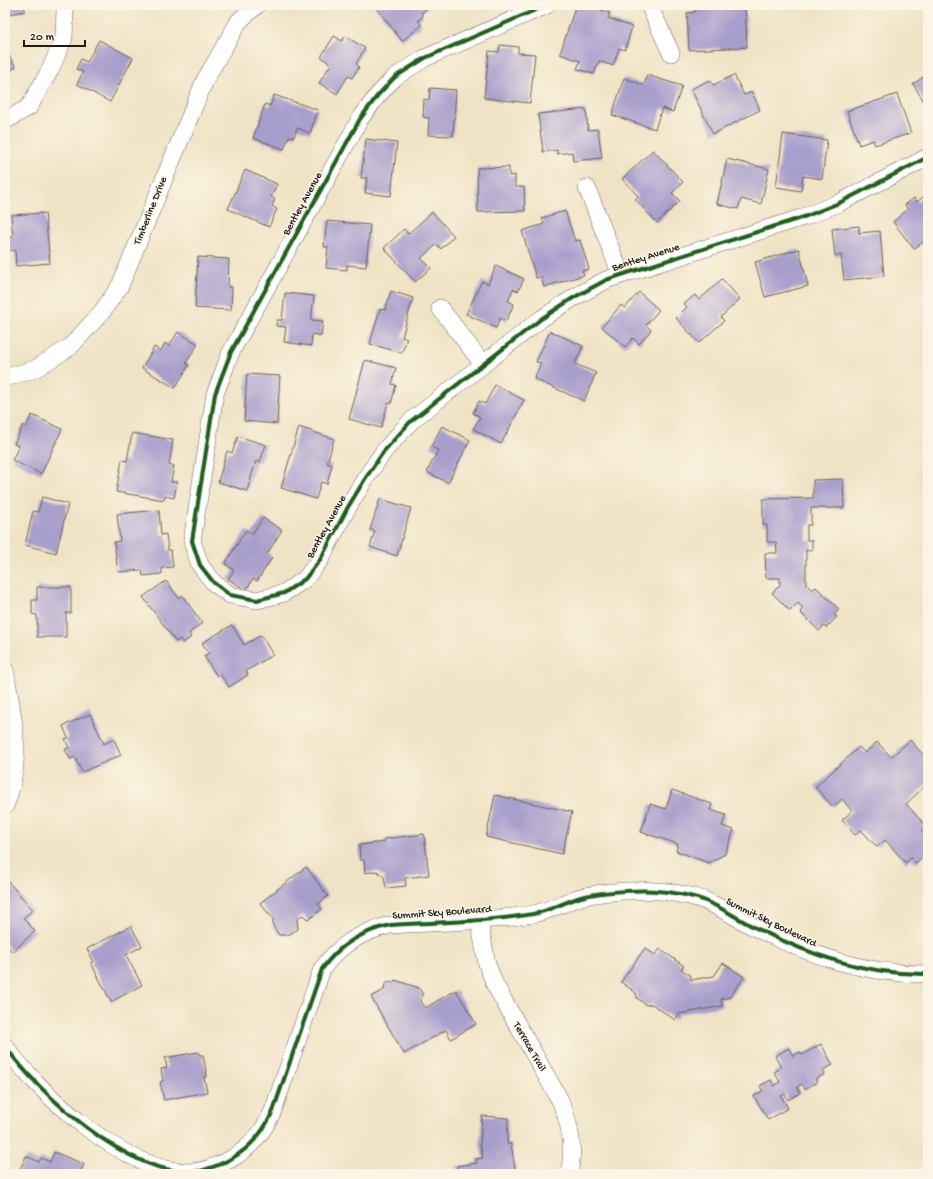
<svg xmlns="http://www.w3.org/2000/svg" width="933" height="1179" font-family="'Gochi Hand',sans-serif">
<rect width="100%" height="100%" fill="#fcf5e5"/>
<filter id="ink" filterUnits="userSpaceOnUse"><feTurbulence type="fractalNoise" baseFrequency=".025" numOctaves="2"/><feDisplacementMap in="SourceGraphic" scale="8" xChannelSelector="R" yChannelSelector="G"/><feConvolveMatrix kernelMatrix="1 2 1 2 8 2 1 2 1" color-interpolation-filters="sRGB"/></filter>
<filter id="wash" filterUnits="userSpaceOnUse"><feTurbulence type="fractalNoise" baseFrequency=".012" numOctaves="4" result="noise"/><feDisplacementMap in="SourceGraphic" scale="16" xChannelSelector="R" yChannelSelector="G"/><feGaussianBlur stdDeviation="0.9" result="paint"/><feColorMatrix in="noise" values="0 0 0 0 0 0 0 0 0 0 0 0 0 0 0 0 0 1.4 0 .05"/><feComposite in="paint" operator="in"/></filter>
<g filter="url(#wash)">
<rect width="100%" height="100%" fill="#f0e3c5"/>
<g id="blocks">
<path fill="#a89ecc" d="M5,5H24L25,11L5,15Z
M374,5H429L430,6L421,13L423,16L418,21L422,25L402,41Z
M581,5H603L601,10L610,13L608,18L632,27L625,50L619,48L613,66L599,61L594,74L577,69L580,61L560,54L575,7L580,9Z
M695,5H745L747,47L689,50L687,13L695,12Z
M334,36L342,41L345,36L365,48L356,64L359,67L352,78L348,76L337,94L319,83L331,64L321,57Z
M99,40L133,58L110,102L77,84L83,72L76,69L81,59L87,62Z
M500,45L518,47V53L535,54L530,103L484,98L489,51L499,52Z
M5,49L16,67L5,73Z
M928,74V108L913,84Z
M647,75L682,86L673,112L662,108L655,129L612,115L624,78L644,85Z
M734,75L744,95L752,92L760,110L713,134L691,89L710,80L713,85Z
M430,88L456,90L453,136L428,135L429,118L423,117L424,99L429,100Z
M897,94L911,133L875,145L873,140L859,145L847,111Z
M274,95L318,110L310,133L297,128L294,137L289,136L284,149L253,138L265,104L270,106Z
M586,109L588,130L598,129L602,158L573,161L572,152L557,154V150L543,152L538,114Z
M783,134L827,140L822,179L803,176L801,191L776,187Z
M366,139L397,143L391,196L365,193L367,178H361Z
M653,150L683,182L672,193L680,201L657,223L635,199L638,196L622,179Z
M727,159L769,169L761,204L741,199L738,209L717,204Z
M509,167V176L515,175V187H524L525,211L478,212L477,168Z
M245,170L277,184L271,197L275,199L272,206L277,209L269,227L228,209Z
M928,193V238L914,249L893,222L908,209L905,205L914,198L917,202Z
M565,211L575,241L580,240L589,269L582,271L584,275L544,287L541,277L536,278L522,231L544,224L542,218Z
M432,212L454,236L441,249L437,244L421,258L431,268L415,282L384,248L404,229L408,234Z
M45,213L50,263L16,266L15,250L8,251L7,238L13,237L11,215Z
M327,221L370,225L366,267L347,265V270L326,268L328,247H324Z
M859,226V233L880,231L884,276L844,280L841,255L835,256L832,229Z
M799,249L808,286L765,297L755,262Z
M198,257L229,259L228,287H232L231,310L195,308Z
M496,266L524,279L518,291L513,289L508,301L514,304L506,321L500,318L496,328L466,314L482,281L488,284Z
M722,279L740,299L721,317L724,321L699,343L676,318L687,307L684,304L695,295L699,300Z
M391,291L413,298L402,337L407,338L402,353L370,344L380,309L385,310Z
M639,292L659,310L646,325L651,330L639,344L633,338L625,347L602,327L621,305L625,308Z
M285,293L314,296L311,320L323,321L321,336L312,334L311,346L284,342L286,327L276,326L277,320H282Z
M550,331L583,346L575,364L596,373L584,401L534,379L541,363L536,362Z
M178,332L198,344L186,363L189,365L175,388L142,368L154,347L161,351L165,343L169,346Z
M365,360L396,368L392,384L396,385L391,404L388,403L381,428L349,419Z
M247,374L280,376L277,424L244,421Z
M495,385L524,400L501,444L473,429L480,417L473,413L479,401L485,404Z
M32,415L62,429L41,474L12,460L19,446L14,444L23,425L26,427Z
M442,426L470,440L448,483L427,472L438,450L431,447Z
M299,427L334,439L327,463L332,465L327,484L321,482L316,499L281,488Z
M132,433L173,440L169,465L174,466L171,482H177L174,498L165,496L164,500L116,492L122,460L127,461Z
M238,436L266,445L260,462L256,461L247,491L218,482L227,451L232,453Z
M928,469V480L923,473Z
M843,479L844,508H811V525H807V540H812V550H806V584L812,590L816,587L839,609L834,615L837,617L826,628L824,626L819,631L800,612L803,608L798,603L790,611L772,593L780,585V578H766L765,553H777L776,542H767V525H763V499L813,498V480Z
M42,497L68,504L56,553L25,545L33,511L38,512Z
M380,499L411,508L397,556L370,547L375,531L370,530Z
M159,510L161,535L166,534L168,550H171L173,567L162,568V574L143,576L142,570L118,572L114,542L120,541L117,514Z
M263,518L282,530L267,554L272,558L257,581L253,579L246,590L228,579L234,570L225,564L246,530L252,534Z
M166,581L179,598L182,595L202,623L189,633L191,637L183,643L180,639L176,642L143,597Z
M37,587H71V613H66V637H37V615L32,614V600H37Z
M232,625L244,645L261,635L273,655L246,671L248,675L229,687L220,674L217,676L204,656L209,653L202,643Z
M90,714L104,744L114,739L121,755L82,772L75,757L70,759L65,749L69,748L65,739L68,738L63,726Z
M910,740L928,760V783L906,804L926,826L921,830L928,838V851L916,863L911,858L906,863L885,840L877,847L861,830L855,835L842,820L852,811L842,799L833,807L815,787L859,747L865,753L877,742L891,757Z
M672,790L712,804L710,810L726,815L722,826L734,830L725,854L709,863L676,851L678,844L641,832L650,804L666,809Z
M495,795L572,812L562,854L486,837Z
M424,834L429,875L405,878L406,886L386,888L384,877L377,871L365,873L364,860H360L359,845L384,842V839Z
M306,867L328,896L318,904L322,909L308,920L303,915L297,919L298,929L288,935H279L273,926V919L260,903Z
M5,878L33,910L23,918L35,931L12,952L5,943Z
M131,926L142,946L126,955L142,985L111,1002L91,963L94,962L87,949Z
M645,948L655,955L660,949L684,966L681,969L691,976V980L714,976L723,963L744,977L730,997L721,999L722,1006L679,1014L675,1020L652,1004L646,1005L637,998L636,993L621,982Z
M395,980L419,988L423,995L420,1001L425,1008L456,990L476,1024L451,1039L446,1030L404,1054L371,997L384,990L385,984L390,982L394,983Z
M821,1044L833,1065L823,1070L825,1074L815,1079L817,1082L805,1089L802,1084L797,1087L800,1093L788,1100L785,1094L781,1096L788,1108L768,1120L754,1096L763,1091L760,1086L771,1080L774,1086L780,1082L774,1072L781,1068L775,1056L789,1048L793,1056L800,1052L802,1055Z
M198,1052L199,1055H203L207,1076L204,1077L207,1092L164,1100L160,1082L163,1081L161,1069L167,1068L165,1058Z
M482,1116L508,1118L507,1144H511L516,1174H459L457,1166L477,1163L476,1159L483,1158L480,1144Z
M54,1152L84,1164L80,1174H18L26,1156L39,1162L41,1158L50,1162Z"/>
</g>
</g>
<g filter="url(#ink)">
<use href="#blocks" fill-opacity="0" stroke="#666257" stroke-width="1"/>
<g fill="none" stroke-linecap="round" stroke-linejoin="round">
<defs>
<path id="street" d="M547,5L425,58L395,77L378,95L360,119L231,352L215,394L192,541L200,565L214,583L230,595L257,600L284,593L305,579L320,560L348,507L365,479L384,451L411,421L541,319L573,298L606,280L621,275L804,217L839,203L928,157
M649,5L671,53
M5,121L29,107L50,70L64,38L65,9L64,5
M587,188L621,275
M440,308L483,364
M5,378L35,369L70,347L101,313L120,286L205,80L239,21L257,5
M5,670C13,717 24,760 5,806
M479,920L487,964L495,985L560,1100C570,1123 575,1149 569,1174
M5,1046C40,1095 126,1172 189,1172C203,1172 217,1166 229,1160C250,1149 264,1131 273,1111L322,969C339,945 362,931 391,925C438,922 486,922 533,914C550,911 564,902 581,897C604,891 650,888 674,893C687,895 701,898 712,904C727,911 740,920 754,927C809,955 866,975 928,974"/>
</defs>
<use href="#street" stroke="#666257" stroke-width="18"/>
<use href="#street" stroke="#fff" stroke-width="17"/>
<defs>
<path id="cycleway" d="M547,5L425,58L395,77L378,95L360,119L231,352L215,394L192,541L200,565L214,583L230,595L257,600L284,593L305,579L320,560L348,507L365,479L384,451L411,421L541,319L573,298L606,280L621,275L804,217L839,203L928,157
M5,1046C40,1095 126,1172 189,1172C203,1172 217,1166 229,1160C250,1149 264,1131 273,1111L322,969C339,945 362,931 391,925C438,922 486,922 533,914C550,911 564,902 581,897C604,891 650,888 674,893C687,895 701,898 712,904C727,911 740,920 754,927C809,955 866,975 928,974"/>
</defs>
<use href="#cycleway" stroke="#fcf5e5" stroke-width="6"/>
<use href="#cycleway" stroke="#1b5e20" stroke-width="4"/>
</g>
</g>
<g text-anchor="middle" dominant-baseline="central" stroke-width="3" stroke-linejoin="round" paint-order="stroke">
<g font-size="11" fill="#1c1c1c" stroke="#fcf5e5">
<text transform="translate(303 204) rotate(-61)">Bentley Avenue</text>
<text transform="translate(151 211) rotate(-68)">Timberline Drive</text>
<text transform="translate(646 258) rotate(-18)">Bentley Avenue</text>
<text transform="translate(327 527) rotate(-61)">Bentley Avenue</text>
<text transform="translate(442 913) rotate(-4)">Summit Sky Boulevard</text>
<text transform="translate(771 923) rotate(26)">Summit Sky Boulevard</text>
<text transform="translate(529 1047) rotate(60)">Terrace Trail</text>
</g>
</g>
<rect width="933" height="1179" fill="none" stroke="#fcf5e5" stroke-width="20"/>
<path d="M24 40v6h61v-6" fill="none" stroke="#1c1c1c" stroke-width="2"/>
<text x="30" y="40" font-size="12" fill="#1c1c1c" stroke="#fcf5e5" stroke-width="3" paint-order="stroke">20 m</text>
</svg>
